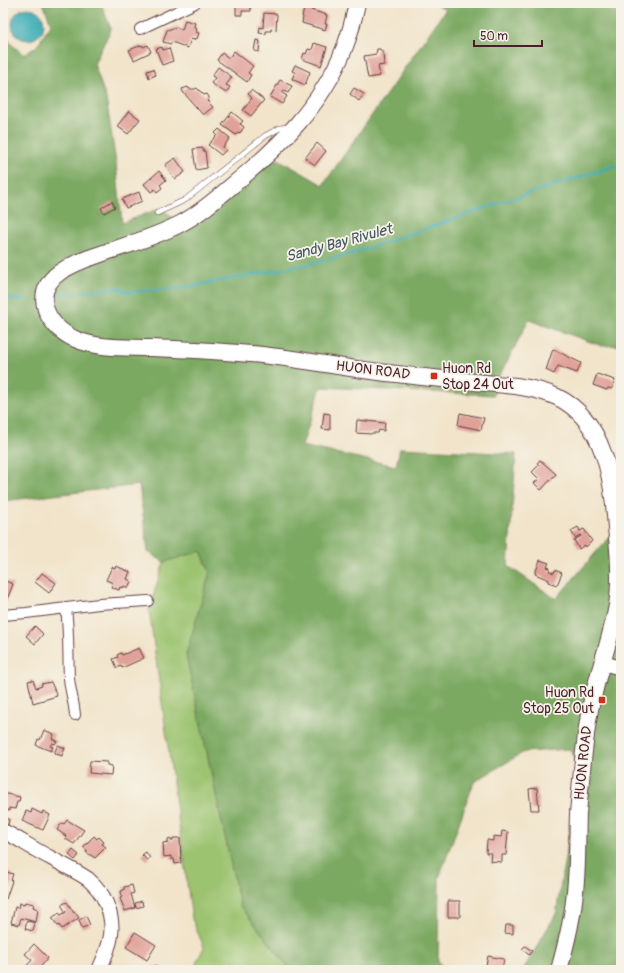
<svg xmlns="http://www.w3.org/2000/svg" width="624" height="973" font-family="Pangolin,sans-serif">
<rect width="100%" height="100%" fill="#f7f3e8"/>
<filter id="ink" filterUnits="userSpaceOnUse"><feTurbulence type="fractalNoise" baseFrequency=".025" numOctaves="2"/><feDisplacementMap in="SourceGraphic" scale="8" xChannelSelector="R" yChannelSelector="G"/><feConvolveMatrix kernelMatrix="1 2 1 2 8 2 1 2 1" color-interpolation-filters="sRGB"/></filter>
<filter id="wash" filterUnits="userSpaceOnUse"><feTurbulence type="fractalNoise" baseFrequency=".012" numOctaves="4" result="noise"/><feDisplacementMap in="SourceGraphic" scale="16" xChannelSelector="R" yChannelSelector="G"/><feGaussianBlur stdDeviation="0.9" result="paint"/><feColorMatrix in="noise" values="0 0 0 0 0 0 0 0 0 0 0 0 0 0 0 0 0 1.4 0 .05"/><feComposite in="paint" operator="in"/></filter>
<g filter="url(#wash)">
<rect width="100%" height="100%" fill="#f1e4ca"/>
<path fill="#9bc36f" stroke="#72714d" d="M201,551L210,572L186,655L240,906L291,970H193L204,947L192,919L149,609L164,562Z"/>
<path fill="#7ca962" stroke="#636446" d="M43,3H101L111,29L94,64L106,98L116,163L122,223L161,208L181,224L249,172L278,159L323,185L446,9L432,3H621V345L602,346L529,320L495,384L494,395L321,387L302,446L396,466L400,448L516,454L508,566L556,599L616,529H621V970H523L556,914L570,827L581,778L570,749L524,752L474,782L439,878L438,962L446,970H291L240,906L186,655L210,572L201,551L164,562L148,552L139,485L3,501V29L11,44L24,55L37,46L51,24Z"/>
<path fill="#3bacb6" stroke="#426670" d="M12 24a16 16 0 1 1 32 0a16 16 0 1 1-32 0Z"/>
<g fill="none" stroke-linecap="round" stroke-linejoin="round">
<path stroke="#3bacb6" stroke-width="2.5" d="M54,295L116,288L129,292L182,288L315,263L357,252L529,193L621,164
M3,299L24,300"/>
</g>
<g id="blocks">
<path fill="#e0a199" d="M236,3H250L251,11H242V15H236Z
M306,3L312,6L311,10L327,15L325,24H327L325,30L302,23L303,17L302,16Z
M264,13L277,14L276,30L271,29V31H266V34L259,33L260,27L263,28Z
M185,20L195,23L194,27L197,28L196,32L199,33L197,39L195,38L194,40L191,39L188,48L172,42L171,44L163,42L167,30L176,27L182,30Z
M256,40L260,41L259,52L254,51Z
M314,43L327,47L321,66L302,59L304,53L306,54L308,49L312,50Z
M142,45L143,47L148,45L151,52L134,60L129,50Z
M162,47L163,50L169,48L173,61L162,65L156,49Z
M377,49H380L383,53L384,65L378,66L380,76L368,78L364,56L376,54Z
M234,51L253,66L248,73L251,75L247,82L217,60L222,53L229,58Z
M295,65L310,72L305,85L292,79L295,72L292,71Z
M218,67L232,77L226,85L230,87L226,93L211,83L215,78L212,76Z
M153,69L156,75L149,78L147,71Z
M280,80L292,86L288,93L284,91L282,93L287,96L282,104L270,97Z
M188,87L189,89H195L197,88L204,95L207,94L209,97V99L207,101L213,107L203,115L183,92L182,89Z
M354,88L364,94L359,101L350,94Z
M251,90L264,100L251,116L243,110L252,98L248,94Z
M129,111L140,119L128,134L117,126Z
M232,112L243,121L240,124L244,127L240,133L239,132L236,135L222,125Z
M219,129L230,138L223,147L226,150L221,155L208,145L217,135L215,133Z
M317,143L326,151L315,165L305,158Z
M203,148V151H205L207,168L196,170L193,149Z
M175,158L185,172L175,179L165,165Z
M159,171L166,180L160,185L162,188L157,192L155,189L151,192L144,184Z
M139,192L142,201L126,208L122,199Z
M112,201L115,207L104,213L101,208Z
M553,349L581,363L577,373L558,366L554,374L546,370Z
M597,374L615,380L612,389L608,388L607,390L593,385Z
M324,413L330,414V430L322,429Z
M460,413L484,418L481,430L458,425Z
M357,420L385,423L384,431L379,430L378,433H372L371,434L356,433Z
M540,460L556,474L541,490L534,483L539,479L532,472L539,465L537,463Z
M578,527L580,531L584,529L592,541L586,547L585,545L579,549L574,540L581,536L580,535L575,538L571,531Z
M540,560L549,563L547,567L550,568L549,571L554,573L555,570L562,573L557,585L548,582L549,580L535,574Z
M116,566L130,572L127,579L131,581L128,588L124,586L123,588L120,587L119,590L111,587L113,583L106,580L112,567L115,569Z
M42,573L56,583L49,593L35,582Z
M3,580L13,584L6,602L3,601Z
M35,626L43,634L35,644L26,636Z
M139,648L144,658L122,668L121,666L117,668L113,659L118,657L117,655L121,653L122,655Z
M33,680L36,688L42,686L41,684L51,682L57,696L33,703L28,681Z
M44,730L54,734L52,739L57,741L55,744L52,743L50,746L53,747L51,751L36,745L38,739L40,740Z
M58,745L65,748L62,756L54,753Z
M90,761L107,762V765L112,766L111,775L89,773Z
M537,788L539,810H531L529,789Z
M3,793L20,797L19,802H17L15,809L9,808V811L3,810Z
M32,809L42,814L43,811L50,815L43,830L22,821L26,811L31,813Z
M3,818L9,819L8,825L3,823Z
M67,820L84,830L74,844L64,838L66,836L57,830L62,823L64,824Z
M502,831L508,832L506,855H502V862L490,861L491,853H486L487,840L493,841V836L501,837Z
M94,836L97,839L99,837L104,842L102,844L106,847L95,858L86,852L87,850L83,847Z
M171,838V841H173V838H180L181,863L175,864L174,859H171V856L164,857L163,843L168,842V839Z
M73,850L79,855L75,860L69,855Z
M146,852L150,858L147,860L142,855Z
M7,872L13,874L11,880L12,881L6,899L3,898V876L5,877Z
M132,885L134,893L131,894L135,908L125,911L120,898L122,897L121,891L124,890V887Z
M142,901L143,906L136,908L135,903Z
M448,901H460V917H448Z
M25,902L34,904L33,907L38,909L36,922L21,918L19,925L11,923L15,907L18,908L19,903L24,905Z
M67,902L74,913L75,912L79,918L62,929L59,925L58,926L52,918L59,913L61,915L66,912L61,905Z
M86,916L90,925L82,928L79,920Z
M27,921L35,923L33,931L25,929Z
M506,925H513V934L505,933Z
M135,932L156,945L147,960L126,947Z
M34,944L48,958L38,970H23L32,960L25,954Z
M525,946L532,951L529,955L522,949Z
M488,956L504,959L502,970H485Z
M155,965L162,970H151Z"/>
</g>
</g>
<g filter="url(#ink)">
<use href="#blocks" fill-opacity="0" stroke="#633d43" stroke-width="1"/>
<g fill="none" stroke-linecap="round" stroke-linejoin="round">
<defs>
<path id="lane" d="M157,213L185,200L265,136L280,128L289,127"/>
<path id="street" d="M140,29L195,3
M66,609C69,631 68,655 69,678C70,690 74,702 75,715
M3,615L26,613L99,604L148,601"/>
<path id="secondary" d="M603,663L621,668
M3,831C20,839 34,850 51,858C63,865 76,871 88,879C96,886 102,893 106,903C117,928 110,946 99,970"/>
<path id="primary" d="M357,3C354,18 350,34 344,49C322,105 279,147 234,184C217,198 200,214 180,224C153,238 123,246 95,256C83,260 71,265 60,272C30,293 47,327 75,339C98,349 126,347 150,348C184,349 217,351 251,354C289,357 326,365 364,370C414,377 466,381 516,386C530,388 544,391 557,397C605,420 613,481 616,528C619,554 621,580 617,605C612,635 601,663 594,693C589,709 587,726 585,743C582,767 580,790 578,814C577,840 578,866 575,891C573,918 566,945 559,970"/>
</defs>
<use href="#lane" stroke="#633d43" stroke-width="6"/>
<use href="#street" stroke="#633d43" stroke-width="12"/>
<use href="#secondary" stroke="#633d43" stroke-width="16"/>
<use href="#primary" stroke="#633d43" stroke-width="18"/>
<use href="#lane" stroke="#fff" stroke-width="5"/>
<use href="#street" stroke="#fff" stroke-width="10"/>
<use href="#secondary" stroke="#fff" stroke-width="14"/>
<use href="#primary" stroke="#fff" stroke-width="16"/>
</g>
</g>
<g fill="#c8321e" stroke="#f7f3e8" stroke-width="1.5">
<rect x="430" y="372" width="8" height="8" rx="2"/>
<rect x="598" y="696" width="8" height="8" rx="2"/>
</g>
<g text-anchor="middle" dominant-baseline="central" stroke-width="3.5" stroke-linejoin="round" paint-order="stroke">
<g font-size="14" fill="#4a1f2b" stroke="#f7f3e8" text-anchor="start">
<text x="442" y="368">Huon Rd<tspan x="442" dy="16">Stop 24 Out</tspan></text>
<text x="594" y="692" text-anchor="end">Huon Rd<tspan x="594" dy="16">Stop 25 Out</tspan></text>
</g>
<g font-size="14" fill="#4a1f2b" stroke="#f7f3e8">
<text transform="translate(373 370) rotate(7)">HUON ROAD</text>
<text transform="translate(583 763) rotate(-84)">HUON ROAD</text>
</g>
<g font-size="15" font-style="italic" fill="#445763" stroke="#f7f3e8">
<text transform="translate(339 243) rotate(-15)">Sandy Bay Rivulet</text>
</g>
</g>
<rect width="624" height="973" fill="none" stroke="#f7f3e8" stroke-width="16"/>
<path d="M474 40v6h68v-6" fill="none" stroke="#4a1f2b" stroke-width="2"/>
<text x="480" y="40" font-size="12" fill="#4a1f2b" stroke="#f7f3e8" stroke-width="3" paint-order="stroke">50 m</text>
</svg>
